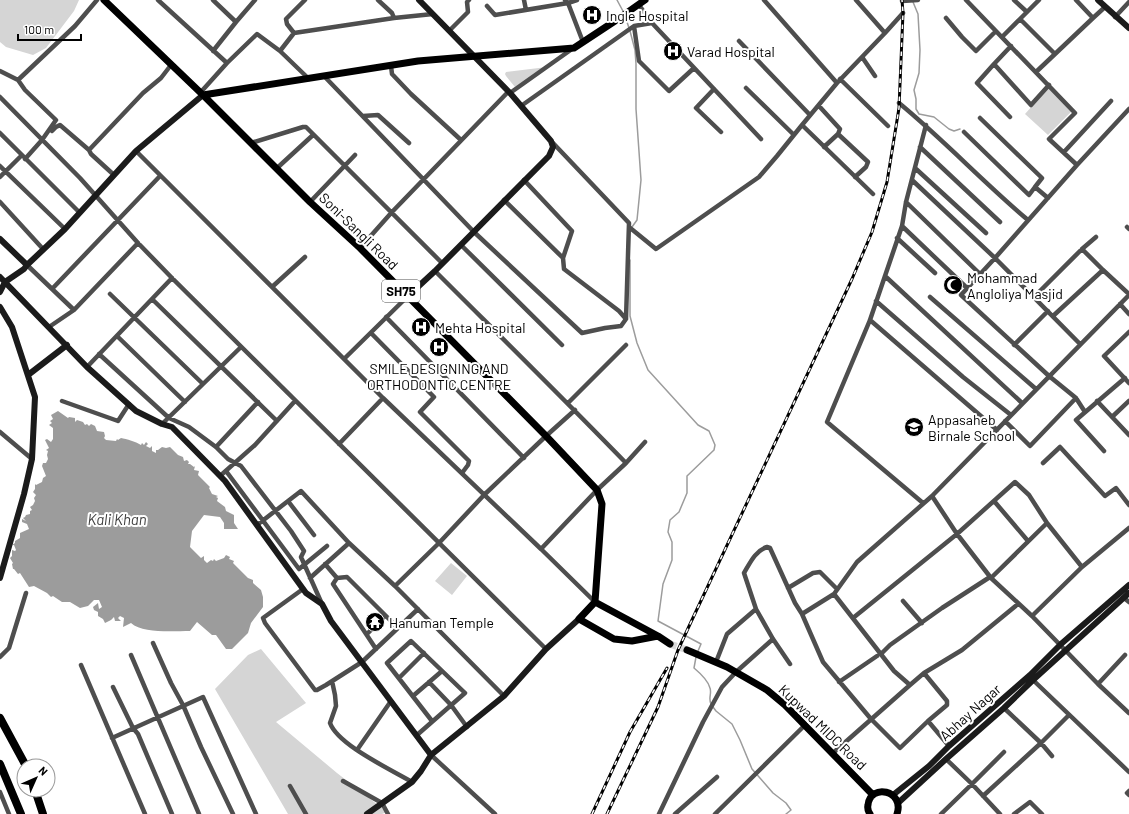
<svg xmlns="http://www.w3.org/2000/svg" width="1129" height="814" font-family="Barlow,sans-serif">
<rect width="100%" height="100%" fill="#fff"/>
<path fill="#d5d5d5" d="M0,0H79L74,11L46,48L33,55L6,47L0,42Z
M547,67L515,87L506,76L505,74L506,72Z
M1049,87L1072,111L1048,135L1025,114Z
M451,563L467,576L452,595L435,581Z
M261,649L306,703L276,722L337,773L387,812L382,814H288L215,689L248,655Z"/>
<path fill="#9c9c9c" d="M58,411L68,418L69,417L75,418V422L77,420L83,422L85,425L87,424L89,426L91,424L95,426L97,431L104,432L105,436L104,438L106,440L116,441L117,439L118,440L121,438C126,439 137,442 141,445L142,443L144,445L146,442L148,444L146,446L150,448L152,446V451L156,453V450H158L162,447L166,448L170,447L178,455L183,457L184,461L187,460L189,462L188,464H190L194,467L195,466L194,470L199,471L198,475L210,487L209,488L212,494L218,496L216,497L218,498L217,501L225,507L226,511L234,515V523L238,529H224V523L220,517L204,515L192,531L190,547L201,558L204,556V560L207,563L211,560L213,561L214,559L216,561L224,558L226,555L230,557L229,559L234,561L233,563L248,578L253,580V583L261,590L263,597V607L251,623L248,633L232,649H226L216,635H212L197,622L190,631C174,631 143,634 131,623L123,627L124,618L120,616L118,618L121,621H115L114,617L111,620L105,623L103,619L98,616V612L94,610L93,607L98,603L99,609L102,607L99,600H94L88,606L80,608L70,602H62L53,596L51,597L47,593L34,586L29,587L20,573L18,574L14,569H13L12,564L13,563L10,558L12,556V550L15,551L16,550L14,545H12L15,543V541L20,538V533L29,529L27,524L22,522V519L26,521L23,518L25,517L26,515L30,514V511L32,510L30,507L33,505L35,501L34,498L36,495L33,492L35,489V484L36,485L42,482L43,478L46,476L42,466L43,463H46L48,459L47,455L48,451L46,450L49,448L45,440L47,439L51,442L53,439V428L49,425L52,423L50,421L53,419L51,415Z"/>
<g fill="none" stroke-linecap="round" stroke-linejoin="round">
<path stroke="#9c9c9c" stroke-width="1.5" d="M617,0L624,13
M913,2L918,14L920,50L919,73L914,90L916,99V109L919,114L934,117L949,129L954,131L960,129
M625,16L629,28
M630,31L635,50L636,64V109L641,180L637,220L632,227
M630,260V316L637,343L648,370L698,425L709,431L715,445L714,450L687,476V493L679,512L670,520L668,532L672,542V560L663,584L658,621L701,644L698,651
M696,657L694,668C700,673 708,680 710,688C712,694 708,698 711,704
M713,707L716,711L732,724L740,740L752,769L773,793L786,803L791,810L786,814"/>
<path stroke="#d9d9d9" stroke-width="7" stroke-dasharray="7 3.5" stroke-linecap="butt" d="M670,644L687,650"/>
<path stroke="#4e4e4e" stroke-width="4.5" d="M158,0L227,63L257,34L280,51
M213,0L236,22L255,0
M378,0L392,13L394,18
M524,0L526,10
M565,0L568,3L583,42
M764,0L837,83
M856,0L885,33L837,83L802,125L873,194
M966,0L1075,113L1049,139L1077,165
M1014,0L1027,12
M1076,0L1093,18L1105,7
M902,1L918,0
M639,5L652,23L761,139
M487,6L495,15L568,3L577,0
M1115,17L1129,2
M946,18L962,37L976,51L996,31
M1020,19L1039,0
M634,26L639,61L669,91L694,68
M449,31L468,12L467,2L469,0
M294,33L287,24L286,19L305,0
M885,33L903,13
M1002,37L1020,19L1055,54
M739,41L810,115
M213,51L236,22
M862,57L875,76
M994,64L1011,46
M391,66L392,74L411,94L461,140
M0,71L18,80L25,90L56,120L42,140L25,159
M1036,72L1093,18
M324,76L474,232L582,333L605,328L621,326L626,319L629,223L553,143
M309,79L280,51L294,33L394,18L433,14
M840,79L888,126
M18,80L75,26L97,0
M746,88L794,135
M714,89L696,108L721,132
M200,93L227,63
M510,93L572,49
M0,97L80,178L138,243L172,278L546,649
M899,103C944,140 984,183 1028,220
M521,106L634,26L652,23
M819,106L840,129L838,134L824,147
M363,116L378,115L409,143
M1010,117L977,83L994,64L1031,105L1049,85
M980,118L1042,178L1035,187L1048,198
M52,131L56,127L60,125L89,150L91,154L114,175
M964,132L1029,195L1035,187
M0,133L22,155L0,177
M838,134L868,162L866,167L855,177
M251,143L303,127H306L442,263
M920,147L1000,222
M89,150L143,93L161,78L171,65
M136,151L383,398L541,549
M1064,152L1111,101
M22,155L79,212
M0,166L65,229
M915,168L986,233
M276,169L313,135
M524,180L572,231L563,258
M912,180L995,258L1077,165L1129,109
M504,200L563,258L564,269L619,311L626,319
M0,202L43,249
M310,202L355,155
M906,202L980,274
M902,226L967,288
M629,227L656,249L759,177L777,156L802,125
M1127,227L1129,229
M897,238L935,273
M461,245L562,345
M360,248L392,212L508,92
M1082,249L1096,237
M27,265L74,310
M1103,270L1129,294
M435,271C499,335 563,398 626,463
M885,276L1022,403
M272,287L305,257
M52,289L160,176
M110,294L203,384
M930,297L1036,389
M1034,297L1082,249L1103,270L1053,316
M152,299L277,421
M876,301L963,377L1011,415
M1120,304L1129,314
M386,317L524,458
M870,320L997,430
M49,327L74,310L138,243
M1129,332L1104,356L1129,383
M371,333L434,397L420,412L469,461L468,465L462,473
M117,336L185,402
M1014,345L1048,311
M99,354L169,418L189,427L216,447L228,459L241,466L291,531L304,551L301,557L322,604
M344,359L407,297
M87,367L172,278
M1076,398L1049,376L961,295L995,258L1080,344
M62,401L118,421L129,404
M1097,401L1129,435
M568,403L626,345
M1112,417L1129,401
M1005,421L1030,446L1076,398L1085,412
M162,424L241,347
M0,432L32,459
M339,444L383,398
M216,447L258,402
M1104,451L1076,420L1125,378
M1043,463L1060,447L1105,496L1116,488L1129,505
M226,471L299,569L327,546
M220,476L255,445L295,401
M932,496L1129,295
M288,501L314,535
M994,501L1028,541
M923,503L827,422L870,320L902,226L906,202L926,125
M257,525L301,491L349,543L395,586L504,696
M325,564L337,578
M1082,567L1129,528
M310,578L349,543
M991,578L1047,523L1082,567L1032,616
M395,586L439,543L484,495L546,436L575,410
M788,588L813,573L820,572L837,589
M303,589L263,618L265,623L315,690H317L326,685L362,662L418,609
M834,594L894,671L910,685L924,673L962,650L1018,604
M1124,598L1129,602
M903,601L922,623
M595,602L541,549L597,490L626,463L645,442
M756,609L744,573C750,563 755,551 767,547L770,548L795,603L802,614L823,662L871,719L900,748L928,721L947,705V701L924,673
M802,614L834,594L857,562L932,496L957,534L991,578L1032,616L1098,684L1129,713
M853,618L957,534L1015,482L1029,495L1047,523
M367,634L385,616
M153,643L171,683L183,705L201,747L233,814
M376,649L333,584L337,578L347,577L398,628
M881,654L890,645L942,608L990,577
M131,655L199,814
M0,657L9,648L26,593
M716,662L727,634L756,609L773,639L790,664
M81,665L145,814
M399,678L424,653
M1033,680L1129,772
M332,681L335,695L336,706L330,723C338,745 390,769 412,782
M429,682L451,705L467,727
M839,682L877,656
M1098,684L1125,655
M113,687L133,728L138,734L172,814
M413,696L442,671
M1004,708L1041,743L1068,716
M928,721L949,746
M417,735L465,693L411,641L387,663L432,721
M112,738L203,697L256,814
M357,750L391,701
M833,753L910,685
M431,755L495,814
M946,759L972,784L1004,752
M343,781L382,803L388,814
M290,786L306,814
M1129,791L1127,793L1129,795
M0,792L9,814
M983,796L1041,743L1052,756
M659,814L703,722L722,687L736,672L773,639
M675,814L717,777
M715,814L805,725
M941,814L972,784L1000,814
M1014,814L1030,802L1042,814"/>
<path stroke="#1b1b1b" stroke-width="6" d="M1098,0L1129,28
M0,239L27,265L24,269L5,282L0,292
M27,265L65,229L136,151L203,95
M0,277L87,367L136,411L162,424L172,427L225,481L306,593L322,604L331,621L431,755L421,771L412,782L367,814
M407,297L435,271L549,156L553,147L551,141L510,93L419,0
M0,307L12,327L35,397L32,459L24,494L0,578
M28,375L67,345
M431,755L504,696L546,649L579,619
M893,795L929,766L949,746L1030,675L1061,644L1129,585
M898,803L946,759L1004,708L1033,680L1129,593"/>
<path stroke="#000" stroke-width="7" d="M104,0L203,95L310,202L360,248L546,436L597,490L602,504L595,602L579,619L614,639L632,641L658,636L670,644
M203,95L418,61L574,48L618,19L645,0
M595,602L658,636
M687,650L727,667L767,690L785,705L873,795
M870,814C868,811 867,809 868,805C870,783 905,790 897,814"/>
<path stroke="#000" stroke-width="8" d="M0,718L26,766
M0,764L21,814
M35,790L43,814"/>
<defs>
<path id="rail" d="M592,814L630,732L667,668
M607,814L658,707L678,650L691,622L852,279L872,232L887,182L899,108L903,13L902,0"/>
</defs>
<use href="#rail" stroke="#000" stroke-width="3"/>
<use href="#rail" stroke="#fff" stroke-width="1.5" stroke-dasharray="4.5" stroke-linecap="butt"/>
</g>
<defs>
<symbol id="hospital-disc" viewBox="-11 -11 22 22"><circle r="9.5" fill="#000" stroke="#fff"/><path d="M-5-5h3v3.5h4V-5h3V5h-3V1.5h-4V5h-3Z" fill="#fff"/></symbol>
<symbol id="mosque-disc" viewBox="-11 -11 22 22"><circle r="9.5" fill="#000" stroke="#fff"/><path d="M3.5-4.9A6 6 0 1 0 3.5 4.9A5 5 0 1 1 3.5-4.9Z" fill="#fff"/></symbol>
<symbol id="school-disc" viewBox="-11 -11 22 22"><circle r="9.5" fill="#000" stroke="#fff"/><path d="M0-5L7-2L0 1L-7-2ZM-4 1L0 2.5L4 1V4Q0 6-4 4Z" fill="#fff"/></symbol>
<symbol id="temple-disc" viewBox="-11 -11 22 22"><circle r="9.5" fill="#000" stroke="#fff"/><path d="M0-6L5-2H3V0L6.5 2.5H4V6H1.5V3h-3V6H-4V2.5H-6.5L-3 0V-2H-5Z" fill="#fff"/></symbol>
</defs>
<g fill-rule="evenodd">
<use href="#hospital-disc" x="581" y="4" width="22" height="22"/>
<use href="#hospital-disc" x="662" y="40" width="22" height="22"/>
<use href="#mosque-disc" x="942" y="274" width="22" height="22"/>
<use href="#hospital-disc" x="410" y="316" width="22" height="22"/>
<use href="#hospital-disc" x="428" y="336" width="22" height="22"/>
<use href="#school-disc" x="903" y="416" width="22" height="22"/>
<use href="#temple-disc" x="364" y="611" width="22" height="22"/>
</g>
<g text-anchor="middle" dominant-baseline="central" stroke-width="4" stroke-linejoin="round" paint-order="stroke">
<rect fill="#fff" stroke="#4c4c4c" stroke-width="1" x="382" y="280" width="38" height="22" rx="3"/>
<g font-size="13" font-weight="bold" fill="#000">
<text x="401" y="291">SH75</text>
</g>
<g font-size="14" fill="#000" stroke="#fff" text-anchor="start">
<text x="606" y="15">Ingle Hospital</text>
<text x="687" y="51">Varad Hospital</text>
<text x="967" y="277">Mohammad<tspan x="967" dy="16">Angloliya Masjid</tspan></text>
<text x="435" y="327">Mehta Hospital</text>
<text x="439" y="368" text-anchor="middle">SMILE DESIGNING AND<tspan x="439" dy="16">ORTHODONTIC CENTRE</tspan></text>
<text x="928" y="419">Appasaheb<tspan x="928" dy="16">Birnale School</tspan></text>
<text x="389" y="622">Hanuman Temple</text>
</g>
<g font-size="14" fill="#000" stroke="#fff">
<text transform="translate(359 231) rotate(44)">Soni-Sangli Road</text>
<text transform="translate(970 712) rotate(-42)">Abhay Nagar</text>
<text transform="translate(823 727) rotate(44)">Kupwad MIDC Road</text>
</g>
<g font-size="15" font-style="italic" fill="#3d3d3d" stroke="#fff">
<text x="117" y="519">Kali Khan</text>
</g>
</g>
<g transform="translate(36 778) rotate(45)"><circle r="19" fill="#ffffff" stroke="#999999"/>
<path d="M0-3L7 15L0 10L-7 15Z" fill="#000000"/>
<text y="-6" font-size="11" font-weight="bold" text-anchor="middle" fill="#000000">N</text>
</g>
<path d="M18 34v6h63v-6" fill="none" stroke="#000000" stroke-width="2"/>
<text x="24" y="34" font-size="12" fill="#000000" stroke="#ffffff" stroke-width="3" paint-order="stroke">100 m</text>
</svg>
